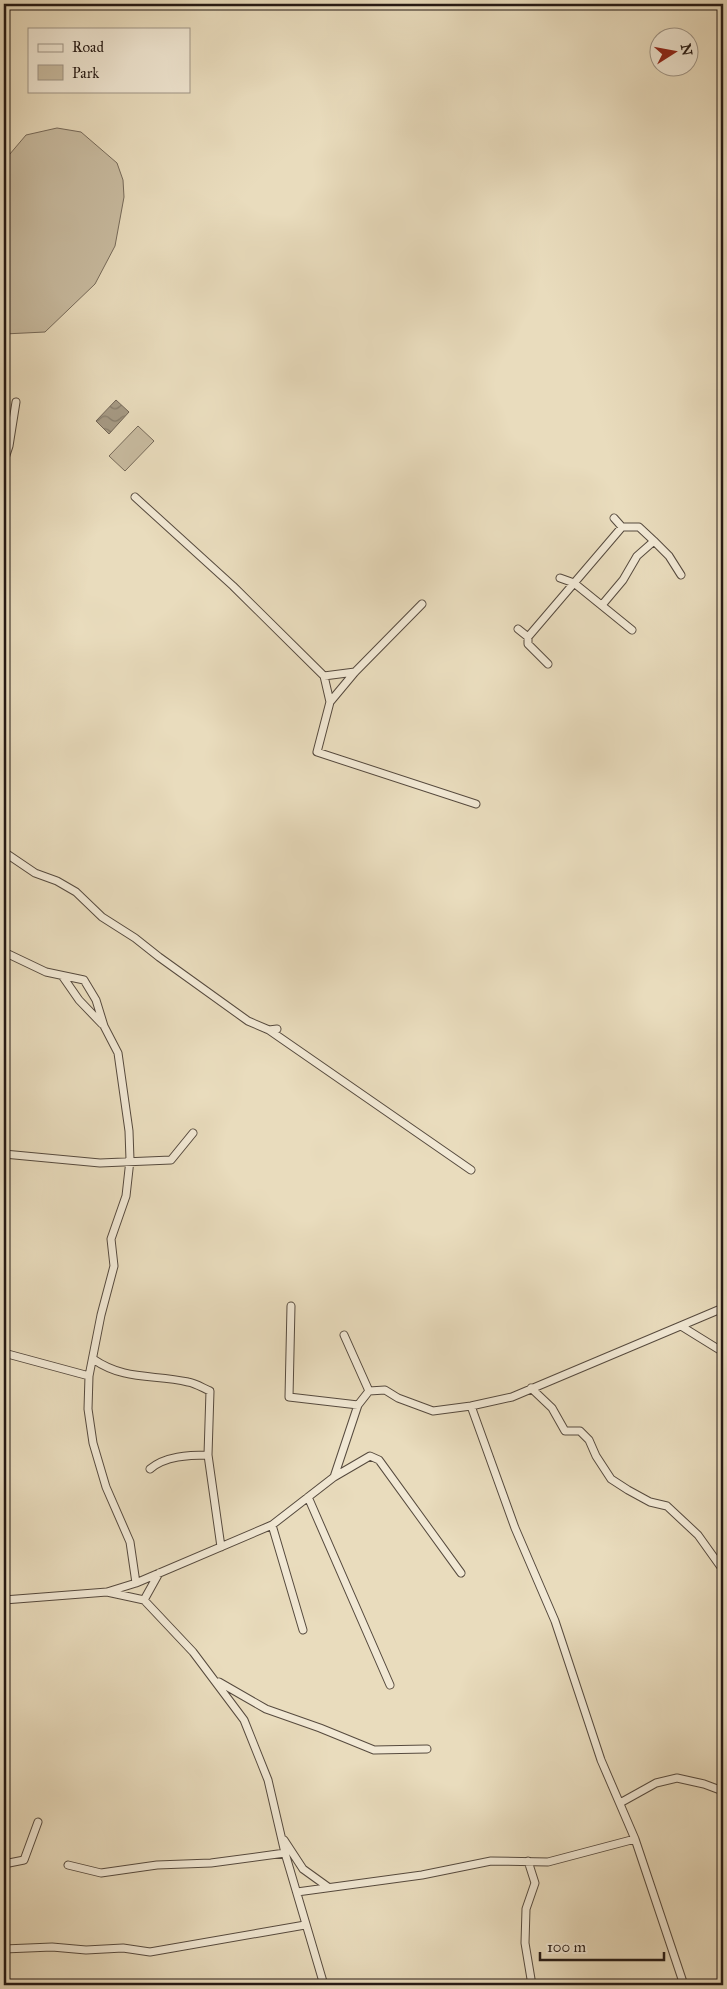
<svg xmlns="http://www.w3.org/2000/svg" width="727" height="1989" font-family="'IM FELL Great Primer',serif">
<defs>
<pattern id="water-waves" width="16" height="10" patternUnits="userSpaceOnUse" patternTransform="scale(1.25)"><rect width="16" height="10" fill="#a69a84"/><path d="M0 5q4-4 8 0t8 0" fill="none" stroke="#877d6b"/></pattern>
</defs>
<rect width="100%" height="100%" fill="#e9dcbd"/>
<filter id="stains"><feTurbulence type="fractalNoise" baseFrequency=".004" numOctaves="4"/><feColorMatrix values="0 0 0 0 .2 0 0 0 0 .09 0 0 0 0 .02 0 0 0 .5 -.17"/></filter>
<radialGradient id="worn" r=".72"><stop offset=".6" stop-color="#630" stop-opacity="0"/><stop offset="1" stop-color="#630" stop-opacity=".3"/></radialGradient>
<path fill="#c8bba0" stroke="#766a5a" d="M57,128L81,132L117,163L123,180L124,197L115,246L95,284L45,332L4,334V161L26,135Z
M138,426L154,441L125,471L109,456Z"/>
<path fill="url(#water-waves)" stroke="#726657" d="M116,400L129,412L109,434L96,421Z"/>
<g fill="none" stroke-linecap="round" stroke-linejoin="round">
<defs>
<path id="street" d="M4,461L9,446L16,402
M135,497L233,586L324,676L330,702
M614,518L622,527H639L654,541
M560,578L574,583L632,630
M422,604L355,672L330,702L317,752L476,804
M602,605L623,580L637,556L654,541L669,556L681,575
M518,629L528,637L622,527
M528,637V644L548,664
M324,676L355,672
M4,852L35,873L57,881L76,892L102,917L135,938L159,957L248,1021L269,1030L277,1029
M4,952L46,972L84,980L96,1000L104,1026L118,1053L129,1131L130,1160L126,1196L111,1239L114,1266L101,1315L89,1376L88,1409L93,1443L106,1487L130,1542L136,1583
M63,977L79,1000L102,1024
M269,1030L471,1170
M4,1154L100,1163L171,1160L193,1133
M291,1306L289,1397L358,1405
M681,1326L723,1352
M344,1335L369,1391
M4,1353L89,1376
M93,1359C125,1381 153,1374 188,1382C195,1383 203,1388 210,1391L208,1455L221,1547
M531,1388L552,1408L565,1431H580L589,1440L596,1456L611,1479L628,1490L650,1502L667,1506L698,1535L723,1570
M471,1406L515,1528L555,1621L601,1760L635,1839L684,1985
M150,1469C165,1456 189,1455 208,1455
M334,1477L370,1456L379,1460L461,1573
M308,1497L390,1685
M272,1525L303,1630
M107,1592L136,1583L272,1525L334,1477L358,1405L369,1391L385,1390L398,1398L433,1411L471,1406L512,1397L723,1308
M4,1600L107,1592L144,1600L193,1652L244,1720L268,1780L285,1853L324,1985
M144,1600L159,1573
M219,1682L266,1709L320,1728L374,1750L427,1749
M620,1803L656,1783L677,1778L704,1784L720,1790L723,1794
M284,1840L303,1869L328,1887
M528,1861L535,1883L526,1909L525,1943L532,1985
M4,1864L24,1860L38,1822
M68,1865L101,1873L157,1865L211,1863L285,1853
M297,1892L422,1875L491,1861L548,1862L635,1839
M4,1949L52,1947L86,1950L123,1948L150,1952L305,1925"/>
</defs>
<use href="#street" stroke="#564a3e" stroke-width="9"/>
<use href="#street" stroke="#f1e8d4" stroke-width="7"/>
</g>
<rect width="727" height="1989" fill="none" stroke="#e9dcbd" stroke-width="20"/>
<rect x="5" y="5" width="717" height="1979" fill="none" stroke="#251914" stroke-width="2.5"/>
<rect x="10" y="10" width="707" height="1969" fill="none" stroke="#251914"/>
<rect x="28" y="28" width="162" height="65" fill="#f1e8d4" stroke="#9f9587"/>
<rect x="38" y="44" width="25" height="8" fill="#f1e8d4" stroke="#9f9587"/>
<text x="72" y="52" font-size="15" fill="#251914">Road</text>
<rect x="38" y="65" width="25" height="15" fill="#c8bba0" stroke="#9f9587"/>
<text x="72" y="78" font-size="15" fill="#251914">Park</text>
<g transform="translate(674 52) rotate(79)"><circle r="24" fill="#f1e8d4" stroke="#9f9587"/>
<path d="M0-4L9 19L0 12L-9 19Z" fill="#8f2418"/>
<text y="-8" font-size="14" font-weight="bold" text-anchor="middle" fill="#251914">N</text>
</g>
<path d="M540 1952v8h124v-8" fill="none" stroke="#251914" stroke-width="2.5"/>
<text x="547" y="1952" font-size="15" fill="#251914" stroke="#f1e8d4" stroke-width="4" paint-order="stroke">100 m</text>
<rect width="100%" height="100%" filter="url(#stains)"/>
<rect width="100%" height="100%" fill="url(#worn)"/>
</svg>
